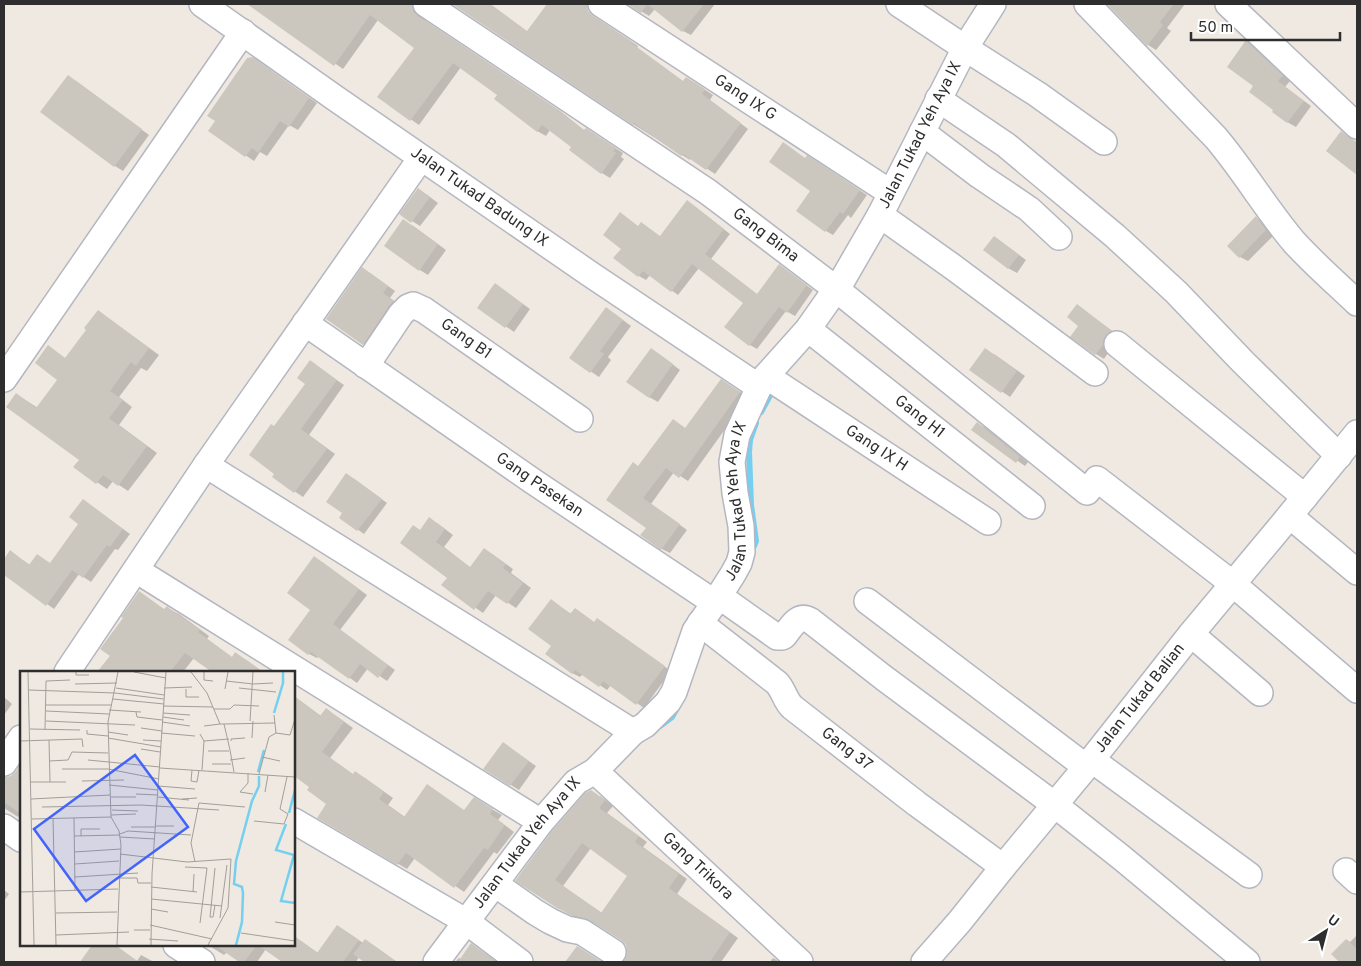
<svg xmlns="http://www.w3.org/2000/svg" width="1361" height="966" font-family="Overpass,sans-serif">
<rect width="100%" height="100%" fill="#efe9e1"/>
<path fill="#0003" fill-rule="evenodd" d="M250,4H421L420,9L421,16L427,22L560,111L585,131L594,134L623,153L621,157L624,159L610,178L602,173L573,147L550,130L546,136L537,131L499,95L461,67L419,125L379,97L415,48L378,20L343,69Z
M454,4H490L528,32L548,4H575L638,46L637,48L684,82L695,83L713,95L710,100L748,129L715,174L691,158L690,160L682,155L633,124Z
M629,4H715L691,35L683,31L655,9L649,16Z
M1108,4H1185L1167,28L1171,31L1156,50L1148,45Z
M1246,42L1254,47L1290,81L1285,87L1311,106L1296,127L1287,122L1275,110L1255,85Z
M261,64L317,103L298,130L289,125L267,156L260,152L254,161L210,131Z
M76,81L149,135L123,171L115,166L42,112Z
M806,159L815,161L867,195L851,218L848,215L833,235L826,231L812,191Z
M426,194L438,203L420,226L401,214Z
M694,206L730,234L711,259L758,295L779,265L813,290L795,316L786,311L757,349L750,345L745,302L699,268L678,295L650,275L646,280L639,276V227L660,237Z
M1256,218L1264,222L1274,235L1248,261L1240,257Z
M412,225L446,250L428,275L420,270Z
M995,237L1026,260L1017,273L1008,268Z
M370,273L395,291L390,298L401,306L371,348L364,344Z
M495,284L530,309L514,332L478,307Z
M1085,311L1119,336L1104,359L1096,354L1080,326Z
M615,314L631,326L608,357L611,360L599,377L571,358Z
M108,318L159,355L147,371L141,368L119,397L132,407L119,425L157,453L128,491L113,481L107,489L75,467L81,460L16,394L38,408L59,379L58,353L66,359Z
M659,354L680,370L658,402L649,397Z
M994,354L1025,376L1010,397L971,370Z
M310,362L344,385L309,435L335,454L303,497L274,477L276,474L275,427L307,384Z
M729,385L748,397L688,481L674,472L651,504L687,530L670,553L662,549L647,528L608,499L681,425L686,429Z
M978,424L986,428L1028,462L1025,466L973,430Z
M353,478L387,503L364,534L340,517L344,513Z
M90,505L130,534L118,550L115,549L91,582L79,574L54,609L4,573V561L11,552L30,565L50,564L80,523Z
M437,523L453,535L444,547L471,568L492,554L513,569L511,573L531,588L516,608L496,595L483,613L443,585L448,578L420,531Z
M322,562L367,595L340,630L395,670L387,681L368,668L357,683L319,656L317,658L309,654L312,610Z
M551,600L571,614H583L595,623L605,625L671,671L644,708L611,685L607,690L583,674L580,677L572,673L552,646Z
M167,608L179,614L209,636L207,639L233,658L245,659L263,672H214L194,658L183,672H98L111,655Z
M294,696L321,716L335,715L353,728L330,758L354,775L356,773L365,778L393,798L388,805L405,817L465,811L474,799L502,815L498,820L514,832L497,854L494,852L464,892L415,858L407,869L318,817L328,804L311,787L294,774Z
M4,697L12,704L4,715Z
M504,744L536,766L519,790L485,769Z
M21,765V813L18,817L4,808V778L10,777L16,772Z
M600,796L613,806L607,813L647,842L643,847L687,879L677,894L738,938L721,962H624L629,952L627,944L622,939L598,924L582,920L567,913L517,880ZM591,848L629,875L602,913L563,886Z
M4,890L9,894L4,901Z
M347,932L363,943L373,945L397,962H366L359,957L356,962H284L266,949L257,962H241L227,952L224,955L208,945H294V936L318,953Z
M1357,935V962H1341L1333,954L1347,940L1350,942Z
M94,945H115L137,961L141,955L154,962H81Z
M472,945L480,950L497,962H455L459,958L461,959Z
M773,958L780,962H770Z"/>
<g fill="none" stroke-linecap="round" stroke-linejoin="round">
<path stroke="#75cff0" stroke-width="6" d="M761,412L774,388
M751,553L756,541L751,505L749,452L750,440L756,423
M660,726L672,717L679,704"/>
</g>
<path fill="#cbc7bf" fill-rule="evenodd" d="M247,4H412L413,11L418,16L551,105L584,130L586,128L616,148L613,151L616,153L601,174L569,150L571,147L542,125L537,132L494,99L497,95L453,63L410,121L377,97L414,48L370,15L334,66Z
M452,4H490L527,31L547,4H587L588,11L593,16L631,41L630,42L683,81L686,77L705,89L702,94L741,123L706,170L683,154L681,156L634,123L633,125Z
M627,4H704L682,32L647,4L641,13Z
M1107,4H1174L1160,22L1163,25L1147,46Z
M1246,40L1283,75L1278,81L1304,101L1287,123L1272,112L1273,110L1249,92L1253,86L1227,67Z
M253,57L309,98L289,127L280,121L258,153L252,148L245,157L208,131L215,121L207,116L247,58Z
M68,75L142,129L114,167L40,112Z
M1341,131L1347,136L1357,142V175L1326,151Z
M783,142L805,158L807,155L860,190L843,214L840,212L825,232L796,211L810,191L769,162Z
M418,188L430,197L411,223L399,214Z
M687,200L724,229L705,254L757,294L779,264L807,285L787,313L779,307L749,346L724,327L743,303L692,264L671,292L643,271L638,277L613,258L621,249L603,235L620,212L638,226L641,222L660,236Z
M1256,216L1266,230L1239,258L1227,246Z
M403,219L438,244L419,271L384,246Z
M994,236L1019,255L1008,269L983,250Z
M362,267L388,286L383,293L394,301L389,306L363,345L326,319Z
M495,283L523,304L505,328L477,308Z
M1077,304L1112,331L1106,335L1103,341V345L1095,355L1070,337L1078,326L1067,317Z
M606,307L623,320L600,351L604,354L590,373L569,358Z
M98,310L149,348L136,366L131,362L110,391L123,400L109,418L147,446L118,486L103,475L96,484L73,467L79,460L6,407L16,393L36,408L57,380L35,363L48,345L65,358L86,330L84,328Z
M651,348L673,364L649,398L626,382Z
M985,348L1017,371L1001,393L969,370Z
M310,360L337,380L301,429L327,449L294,493L272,477L274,474L249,455L271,424L274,426L305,384L297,378Z
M721,379L740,392L679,478L666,468L643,498L680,524L661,550L640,535L646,528L606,500L633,462L638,466L673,419L685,428Z
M977,422L1020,457L1016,463L971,430Z
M346,473L382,499L357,531L339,518L342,513L326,502Z
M83,499L123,529L110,547L107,545L83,578L72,570L46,606L4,575V559L10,550L29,565L37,554L50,563L78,524L69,517Z
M429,517L445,529L436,542L470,567L484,548L506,564L503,568L523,583L507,604L488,591L474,610L441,585L447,578L400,543L413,525L420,530Z
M314,556L359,589L333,624L388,665L378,678L360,664L349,679L311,652L308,655L288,640L310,610L287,593Z
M139,591L164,609L167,606L169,608L200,630L198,632L232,657L235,652L263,672H212L185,653L170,672H97L110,656L100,649L123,618L121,617Z
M551,599L570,614L575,608L594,622L597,618L665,666L636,705L603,681L599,687L575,670L572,674L545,654L551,646L528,629Z
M294,696L320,716L326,708L344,722L322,752L353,774L355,771L384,792L379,799L404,817L427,784L464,810L474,797L493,809L490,814L505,825L488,850L484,848L454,888L406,853L397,865L317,818L326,804L307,790L309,787L294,776Z
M503,742L529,761L510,786L483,769Z
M21,763V814L4,802V779L5,777L11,776L16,771Z
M591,790L605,800L599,808L639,836L635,842L679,874L669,888L730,932L710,962H622L625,959L627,952L626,945L621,940L589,920L572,915L557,908L515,881L552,831L585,793ZM582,843L627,876L601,913L555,880Z
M337,925L359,940L343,962H282L258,945H294V936L317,953Z
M365,939L397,962H364L353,954Z
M1346,939L1357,949V962H1339L1331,954Z
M471,943L496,962H458Z
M92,945H114L139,962H80Z
M215,945H257L244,962H239Z
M577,946L602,962H565Z"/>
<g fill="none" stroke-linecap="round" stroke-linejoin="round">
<defs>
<g id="minor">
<path id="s1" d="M202,4L335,98L590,274L759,387"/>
<path id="s2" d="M426,4L708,192L836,289L1087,492L1097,479L1233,584L1357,690"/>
<path id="s3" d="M601,4L891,193"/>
<path d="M899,4L965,48L1037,94L1104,142"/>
<path d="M1087,4L1216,138C1244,171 1266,209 1294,242C1314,264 1336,283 1357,303"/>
<path d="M1228,4L1357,126"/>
<path d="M938,99L1006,145L1115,236L1176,292L1243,362L1339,456"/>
<path d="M922,132L980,176L1029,209L1059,237"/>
<path d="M880,215L953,267L1095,373"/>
<path id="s4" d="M305,323L534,482L715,603"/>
<path id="s5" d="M808,329L1032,506"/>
<path d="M1117,344L1305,497"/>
<path id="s6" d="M366,366L401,314L408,307L413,305L424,310L580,419"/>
<path id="s7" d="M766,376L988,522"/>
<path d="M4,379L243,32"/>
<path d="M206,465L633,732"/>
<path d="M1290,516L1357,572"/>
<path d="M136,570L541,822"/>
<path d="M719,596L777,637H782L784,636C792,626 798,613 811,621L884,678L1055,805L1122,858L1247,962"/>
<path d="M867,601L1086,767"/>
<path id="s8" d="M700,623L777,683C784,691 785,700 792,707L917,804L1003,867"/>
<path d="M1191,634L1260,693"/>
<path d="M67,672L206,465L421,158"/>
<path d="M1092,760L1249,875"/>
<path d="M4,763L21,738"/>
<path id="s9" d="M595,771L800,962"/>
<path d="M294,821L467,922L520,962"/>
<path d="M4,827L21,839"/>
<path d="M1346,871L1357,881"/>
<path d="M495,884L535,912L550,921L567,929L582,932L613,952"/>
<path d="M176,945L202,962"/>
<path id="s10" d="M436,962L541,822L576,782L595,771L633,732L645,725L668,702L674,692L695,631L719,596L733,574L739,563L742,552L741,526L735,493L732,462L737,435L759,387L766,376L808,329L843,279L880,215L965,48L993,4"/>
<path id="s11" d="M924,962L960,921L1003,867L1086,767L1191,634L1282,525L1357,433"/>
</g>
</defs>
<use href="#minor" stroke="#b4b7c1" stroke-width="28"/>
<use href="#minor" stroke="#fff" stroke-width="25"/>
</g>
<g text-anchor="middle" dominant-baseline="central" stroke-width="4" stroke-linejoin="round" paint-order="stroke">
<g font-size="16" fill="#2e2e2e" stroke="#fff">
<text stroke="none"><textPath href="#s3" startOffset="172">Gang IX G</textPath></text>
<text stroke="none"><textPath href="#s10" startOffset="991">Jalan Tukad Yeh Aya IX</textPath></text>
<text stroke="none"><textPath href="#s1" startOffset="338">Jalan Tukad Badung IX</textPath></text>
<text stroke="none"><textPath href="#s2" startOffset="411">Gang Bima</textPath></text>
<text stroke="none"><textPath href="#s6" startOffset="141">Gang B1</textPath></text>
<text stroke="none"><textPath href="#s5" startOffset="142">Gang H1</textPath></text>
<text stroke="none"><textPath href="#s7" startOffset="132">Gang IX H</textPath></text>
<text stroke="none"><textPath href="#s4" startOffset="285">Gang Pasekan</textPath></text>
<text stroke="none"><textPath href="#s10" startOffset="570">Jalan Tukad Yeh Aya IX</textPath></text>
<text stroke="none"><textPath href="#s11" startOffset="341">Jalan Tukad Balian</textPath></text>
<text stroke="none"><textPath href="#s8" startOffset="195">Gang 37</textPath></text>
<text stroke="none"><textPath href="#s10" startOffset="150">Jalan Tukad Yeh Aya IX</textPath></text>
<text stroke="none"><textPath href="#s9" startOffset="140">Gang Trikora</textPath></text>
</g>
</g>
<g transform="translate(20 671)">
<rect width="275" height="275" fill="#efe9e1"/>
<path fill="none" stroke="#75cff0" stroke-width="2.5" d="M254,42L263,12V1M238,101L244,79M269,142L275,119M266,153L256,179L274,184L261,230L275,232M216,274L222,251L223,222L222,216L214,213L216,190L232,130L239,115V105"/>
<path fill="none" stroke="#a29e99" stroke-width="1" d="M8,1L14,274M56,1V4H69M114,1L146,7M171,1L187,22L200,53H204L210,79M184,1V9L193,10M206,10L233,13M55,13L97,12M233,13L253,12M96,17L144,24M144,17L172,16M219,17L256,21M166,18V26H179M205,18L208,1M9,19L95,22L144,28M93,28L144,33M26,34H91M143,35L193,36M194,38H210L214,34L239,35M89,39L121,41M26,40L89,43M116,41L117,46L142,49M143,42L170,44M143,46L164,49M26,50L115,54M230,50L233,1M142,51L170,55M204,53L255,52M184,55L200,53M121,57L142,60M10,58L60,59M25,59L26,10L50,9M67,59V63L88,65M88,61L108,64M141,62L175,65M256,62L270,64L275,48M180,63L184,70L182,99M88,67L141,76M232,67L233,50M29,69L30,111M123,69L141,70M0,70L62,68L63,76M184,70L209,68M211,70V68L225,67M121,78L140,81M210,79L214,101M188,80H209M242,86L260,90M68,89L140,96M210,89L225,87M29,90L48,89L52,81L88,82M192,93H211M140,97L275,106M42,98H88L139,108M172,99L171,110L177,111L179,99M228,102V112L220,121L233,123M239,103L249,66L256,62L254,44M62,110L104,109M11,111H46M89,114L138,119M138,115L175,118M245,121L248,104M116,123L138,124M91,126H116M138,126L169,129M11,128L90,124M162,128L177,127M22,136L121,134L199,139M92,139L118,140M91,144L116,143M33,147L36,274M54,147L55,220M12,148L91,146M234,150L264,153L268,143L260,138L267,106M136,155H154M111,156H136M100,163L108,160L171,164M54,165L100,164M61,165V158H80M100,166L135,168M54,181L101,178M100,183L167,191L211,188L208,237L188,274M175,191L171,172L179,132L225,136M55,193L99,190M165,196L187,197L180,252M55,206L118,202M98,207H117L118,212H131M131,216L177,221M0,221L98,218M173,221L174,203M131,228L202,235M195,234L193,246H190L195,197M131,238L148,241M36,242L97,241M200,247L207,194M255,251L275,254M130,254L192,268M114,259H130M221,262L275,270M36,264L109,261M129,268L158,270M97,274L101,174L99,160L91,146L88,51L98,1M131,274L132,203L146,1"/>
<path fill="#4264fb" fill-opacity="0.15" stroke="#4264fb" stroke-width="2.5" d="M115,84L168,156L66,230L14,158Z"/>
<rect width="275" height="275" fill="none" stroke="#2e2e2e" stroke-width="2.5"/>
</g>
<rect width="1361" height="966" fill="none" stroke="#2e2e2e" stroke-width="10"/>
<g transform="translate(1326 931) rotate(36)" stroke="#ffffff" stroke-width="4" paint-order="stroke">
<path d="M0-4L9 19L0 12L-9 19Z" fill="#2e2e2e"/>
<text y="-8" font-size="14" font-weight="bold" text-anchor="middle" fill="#2e2e2e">U</text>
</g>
<path d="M1191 32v8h149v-8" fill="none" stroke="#2e2e2e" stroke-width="2.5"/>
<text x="1198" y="32" font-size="15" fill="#2e2e2e" stroke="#ffffff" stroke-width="4" paint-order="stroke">50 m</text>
</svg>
